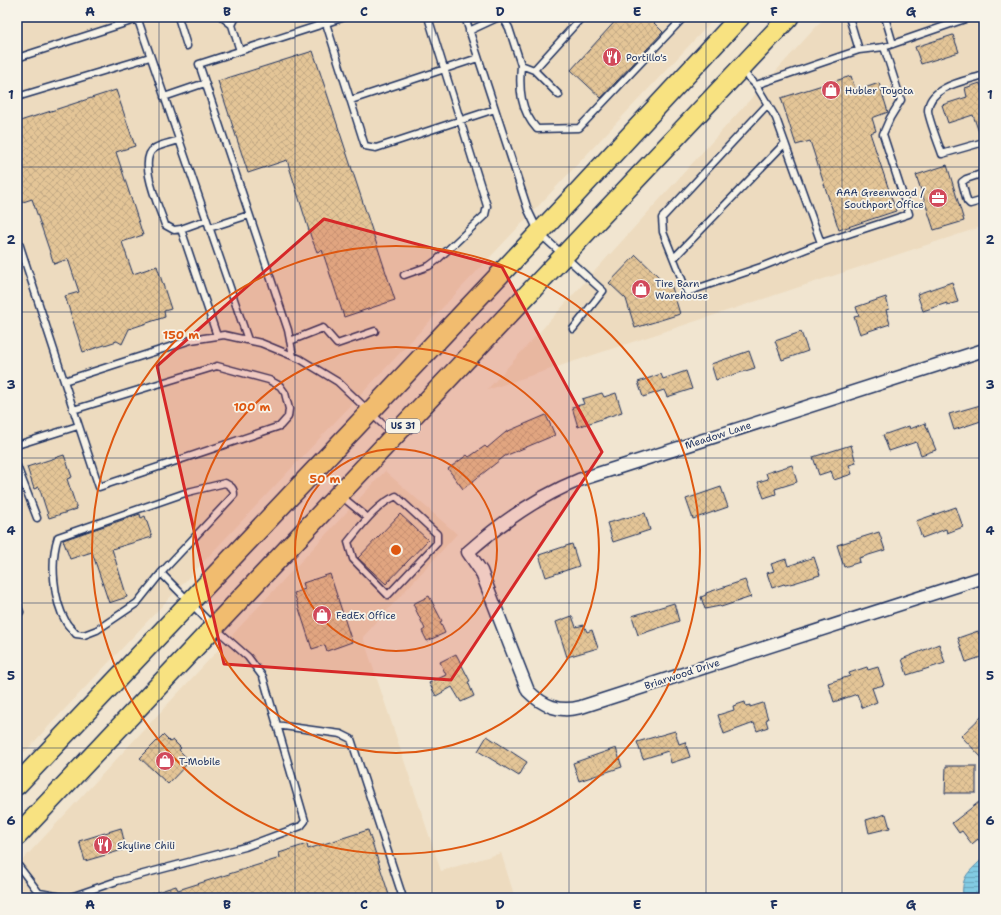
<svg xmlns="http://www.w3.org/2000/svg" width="1001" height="915" font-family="'Shantell Sans',sans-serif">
<defs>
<pattern id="water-rules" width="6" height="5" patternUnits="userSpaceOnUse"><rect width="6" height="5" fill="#82cbe3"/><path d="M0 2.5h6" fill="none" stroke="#6aa5bb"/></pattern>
<pattern id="building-cross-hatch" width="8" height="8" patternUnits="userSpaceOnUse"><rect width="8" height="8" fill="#e4c597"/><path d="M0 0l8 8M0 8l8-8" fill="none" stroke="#c3aa85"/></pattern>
</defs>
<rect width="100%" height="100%" fill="#f1e5d0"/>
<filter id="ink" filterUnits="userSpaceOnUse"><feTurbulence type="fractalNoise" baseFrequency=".025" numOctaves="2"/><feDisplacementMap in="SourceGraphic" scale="8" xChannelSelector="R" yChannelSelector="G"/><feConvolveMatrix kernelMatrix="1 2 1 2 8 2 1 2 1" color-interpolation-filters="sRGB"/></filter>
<g filter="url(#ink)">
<path fill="#eddbbf" d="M17,17H716L17,760Z
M825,17H984V226L487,390Z
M385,471L457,534L363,637L441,871L501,853L515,898H17V866Z"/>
<path fill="url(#water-rules)" stroke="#598dae" d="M984,857V898H963C961,874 969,873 984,857Z"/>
<path fill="url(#building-cross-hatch)" stroke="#1b2f5e" d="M619,17H648L663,32L601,98L571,70Z
M953,35L959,52L921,64L915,47Z
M313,51L395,300L344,317L322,250L317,252L311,237L287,160L248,173L218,81Z
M851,76L856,91L879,83L888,112L872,118L876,131L870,133L896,211L839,230L810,141L796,145L781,98Z
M980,83L984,96V138H981L973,115L948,123L942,105L967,97L965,88Z
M116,90L135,146L116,152L143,235L122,242L133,274L157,266L171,309L164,311L165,317L129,329L122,344L117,341L83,352L65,296L79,292L68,259L54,264L32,199L17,204V122Z
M947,165L964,221L934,230L916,175Z
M636,255L658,276L662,287L671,284L680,314L635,328L626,299L609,283Z
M952,282L958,302L947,305V303L923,311L917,294Z
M886,297L889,309L886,310L890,324L860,334L854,317L859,316L856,307Z
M801,332L808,351L782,360L775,341Z
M749,351L755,368L716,380L711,364Z
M686,371L692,389L667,397L664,390L643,397L638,382L661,374L663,379Z
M602,393L604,397L616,393L622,412L578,427L572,407L584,404L582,399Z
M984,404V420L954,430L949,414Z
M546,415L555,435L505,456L463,489L448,469L467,455L469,457L485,446L487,448L506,432Z
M925,423L936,450L921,455L916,442L889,451L883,435L909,426L910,429Z
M851,445L856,463L849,465L852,474L834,480L831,471L819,475L813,457Z
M64,455L72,477L67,479L77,509L49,518L39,487L34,489L27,467Z
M792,465L797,482L775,489L776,494L764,498L758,482L768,479L766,473Z
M721,487L728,507L693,519L686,499Z
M956,507L963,527L947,533L946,529L922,538L916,521Z
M645,513L650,530L613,542L607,523Z
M140,514L141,518L145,516L152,537L112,549L127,597L109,603L92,552L70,559L63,540Z
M400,514L428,540L386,584L358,558Z
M879,532L885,550L859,558L860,562L844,567L837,545Z
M572,544L579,566L546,577L539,555Z
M814,557L820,575L794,583L785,585L784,584L772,588L767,573L774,571L771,564L786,559L788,566Z
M330,574L352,642L327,651L325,645L312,649L294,593L305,589L303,583Z
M745,580L751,597L721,607L720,606L705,609L701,597L706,595V593Z
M429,596L442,621L440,622L445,633L427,641L422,631L425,629L413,604Z
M674,603L679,621L638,635L632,616Z
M572,616L576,627L584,625L587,632L592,630L598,648L567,657L556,622Z
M978,631L979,634L984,633V656L966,662L958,638Z
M939,644L945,663L907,675L902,659Z
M456,654L470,681L468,682L474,696L461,702L452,687L436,696L429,683L446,675L440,662Z
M867,667L868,670L878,667L884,685L872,688L877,702L862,708L857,694L834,702L828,683L850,676L849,673Z
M745,702L746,706L750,705V707L763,703L768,719L766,720L768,727L757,731L754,723L724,734L718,715L734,710L733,706Z
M984,714V760L961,736Z
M675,731L679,744L685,742L690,757L671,763L668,751L643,759L637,742Z
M163,735L170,742L173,740L181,748L179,750L190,761L168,784L140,758Z
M487,736L527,762L519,776L478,751Z
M616,748L622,767L579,781L573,763Z
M946,766H976V793H945Z
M979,802L984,809V848L978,839L972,844L962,831L959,833L952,823Z
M886,814L890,828L869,833L866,820Z
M121,828L126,849L85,861L79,841Z
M368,830L390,898H145V896L176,886L178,890L280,858L279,853L307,844L308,849Z"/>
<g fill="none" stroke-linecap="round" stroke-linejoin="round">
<defs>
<path id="service" d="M115,17L118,25
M137,17L248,340
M178,17L187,46
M222,17L232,25L240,51
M324,17L365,146L376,148L495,109
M465,17L528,210L539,233L603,291L573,329
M503,17L509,28L521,65L534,70L559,95
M885,17L893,44
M232,25L236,17
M469,31L499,17
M859,50L884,47
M17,58L138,19
M521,65C519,89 520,110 537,129L579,128L684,17
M534,70L582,17
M742,71L756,85L859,50L849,17
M984,75C966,81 929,86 928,110C928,118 939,145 942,154L984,142
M756,85L776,118L821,243L909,214L883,134L890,118L901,100L884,47L971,17
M17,97L150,57
M164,97L205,83
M351,100L478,58
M768,104L662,218L663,232L687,292L761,267L821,243
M179,140C171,143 162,144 155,148C136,159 160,209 165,225L174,230L181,229L217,336
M984,173L966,179L962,182L967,201L970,204L984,200
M209,228L249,215
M181,229L206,220
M17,237L64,381L191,340L224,335L261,343L300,359L338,382L393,434
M674,258L785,143
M404,275L429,266L437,260L485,215L487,206L428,17
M290,341L323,328L337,344L375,331
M293,356L288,330L199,64L345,17
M64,381L99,487L280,426L288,417L289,409L285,393L280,386L269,380L217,366L73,410
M17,445L78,426
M17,466L37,518
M225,483C231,486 234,488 234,495L161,573L137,603L97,630L84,635L76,634C73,630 68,626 66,622C53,600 50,561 58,537L188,492Z
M341,496L368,518
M396,496L437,534V543L388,595L353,559L348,542C362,525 376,505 396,496Z
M17,605L20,612L17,615
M276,725L341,734L351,739L403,898
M17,864L39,893L68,898
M68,898L117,881L245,847L301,826L305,821L263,677L248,657L214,627L161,573"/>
<path id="minor" d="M984,350L579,480C537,497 502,522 468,552L481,571L528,691C543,706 559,713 581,707L984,577"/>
<path id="primary" d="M17,785L575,195L740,17
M17,836L789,17"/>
</defs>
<use href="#service" stroke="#1b2f5e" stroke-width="9"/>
<use href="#minor" stroke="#1b2f5e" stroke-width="15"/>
<use href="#primary" stroke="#1b2f5e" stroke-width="22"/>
<use href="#service" stroke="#f7f3e8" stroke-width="6"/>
<use href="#minor" stroke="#f7f3e8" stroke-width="12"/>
<use href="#primary" stroke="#f8e281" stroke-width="19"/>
</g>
</g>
<path fill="#d62828" fill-opacity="0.2" stroke="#d62828" stroke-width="3" stroke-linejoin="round" d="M324,219L502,267L602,452L451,680L224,664L157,366Z"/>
<path fill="none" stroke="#1b2f5e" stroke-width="1" stroke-opacity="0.55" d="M159,17V898M295,17V898M432,17V898M569,17V898M706,17V898M842,17V898M17,167H984M17,312H984M17,458H984M17,603H984M17,748H984"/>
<g fill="none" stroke="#de5710" stroke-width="2">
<circle cx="396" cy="550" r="101"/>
<circle cx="396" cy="550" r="203"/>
<circle cx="396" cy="550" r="304"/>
</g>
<defs>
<symbol id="restaurant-disc" viewBox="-11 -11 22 22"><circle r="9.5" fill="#d1495b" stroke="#f7f3e8"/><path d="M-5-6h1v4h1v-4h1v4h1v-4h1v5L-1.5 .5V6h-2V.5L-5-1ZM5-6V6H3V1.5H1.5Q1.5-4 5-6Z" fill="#fff"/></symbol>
<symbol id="shop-disc" viewBox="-11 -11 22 22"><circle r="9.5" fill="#d1495b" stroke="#f7f3e8"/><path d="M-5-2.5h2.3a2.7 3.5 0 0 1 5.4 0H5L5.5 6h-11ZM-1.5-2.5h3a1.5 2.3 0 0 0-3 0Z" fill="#fff"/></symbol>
<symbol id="office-disc" viewBox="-11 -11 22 22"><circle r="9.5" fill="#d1495b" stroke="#f7f3e8"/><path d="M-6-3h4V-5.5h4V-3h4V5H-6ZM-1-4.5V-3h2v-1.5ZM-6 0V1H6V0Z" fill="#fff"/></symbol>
</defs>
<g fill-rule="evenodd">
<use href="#restaurant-disc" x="601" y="46" width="22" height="22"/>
<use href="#shop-disc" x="820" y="79" width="22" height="22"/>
<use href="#office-disc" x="927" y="187" width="22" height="22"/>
<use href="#shop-disc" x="630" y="278" width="22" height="22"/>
<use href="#shop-disc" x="311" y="604" width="22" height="22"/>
<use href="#shop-disc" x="154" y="750" width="22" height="22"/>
<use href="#restaurant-disc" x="92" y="834" width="22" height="22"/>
</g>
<g text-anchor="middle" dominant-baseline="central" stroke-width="3.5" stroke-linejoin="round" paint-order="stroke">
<rect fill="#f7f3e8" stroke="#5d6a87" stroke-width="1" x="386" y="419" width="34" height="14" rx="3"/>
<g font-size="9" font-weight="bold" fill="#1b2f5e">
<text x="403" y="426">US 31</text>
</g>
<g font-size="10" fill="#1b2f5e" stroke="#f7f3e8" text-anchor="start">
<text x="626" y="57">Portillo's</text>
<text x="845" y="90">Hubler Toyota</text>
<text x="924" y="192" text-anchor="end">AAA Greenwood /<tspan x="924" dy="12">Southport Office</tspan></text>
<text x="655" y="283">Tire Barn<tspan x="655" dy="12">Warehouse</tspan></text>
<text x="336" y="615">FedEx Office</text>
<text x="179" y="761">T-Mobile</text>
<text x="117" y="845">Skyline Chili</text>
</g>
<g font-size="10" fill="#1b2f5e" stroke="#f7f3e8">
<text transform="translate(718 435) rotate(-18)">Meadow Lane</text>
<text transform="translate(682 674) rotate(-18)">Briarwood Drive</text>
</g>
</g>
<circle cx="396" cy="550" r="6" fill="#de5710" stroke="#f7f3e8" stroke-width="2"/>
<g font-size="12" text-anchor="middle" font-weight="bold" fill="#de5710" stroke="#f7f3e8" stroke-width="3.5" stroke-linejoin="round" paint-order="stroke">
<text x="181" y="339">150 m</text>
<text x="252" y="411">100 m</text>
<text x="325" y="483">50 m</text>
</g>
<rect width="1001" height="915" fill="none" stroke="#f7f3e8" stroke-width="44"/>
<rect x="22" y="22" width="957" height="871" fill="none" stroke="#1b2f5e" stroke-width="1.5"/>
<g font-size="13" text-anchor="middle" font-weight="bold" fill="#1b2f5e">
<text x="90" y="16">A</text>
<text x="227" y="16">B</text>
<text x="364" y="16">C</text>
<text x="500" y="16">D</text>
<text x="637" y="16">E</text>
<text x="774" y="16">F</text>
<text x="911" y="16">G</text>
<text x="11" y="99">1</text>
<text x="990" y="99">1</text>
<text x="11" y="244">2</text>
<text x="990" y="244">2</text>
<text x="11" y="389">3</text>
<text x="990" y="389">3</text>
<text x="11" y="535">4</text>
<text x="990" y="535">4</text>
<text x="11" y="680">5</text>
<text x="990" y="680">5</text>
<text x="11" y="825">6</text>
<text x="990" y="825">6</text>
<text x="90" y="909">A</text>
<text x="227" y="909">B</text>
<text x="364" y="909">C</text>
<text x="500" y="909">D</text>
<text x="637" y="909">E</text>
<text x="774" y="909">F</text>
<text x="911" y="909">G</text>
</g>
</svg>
